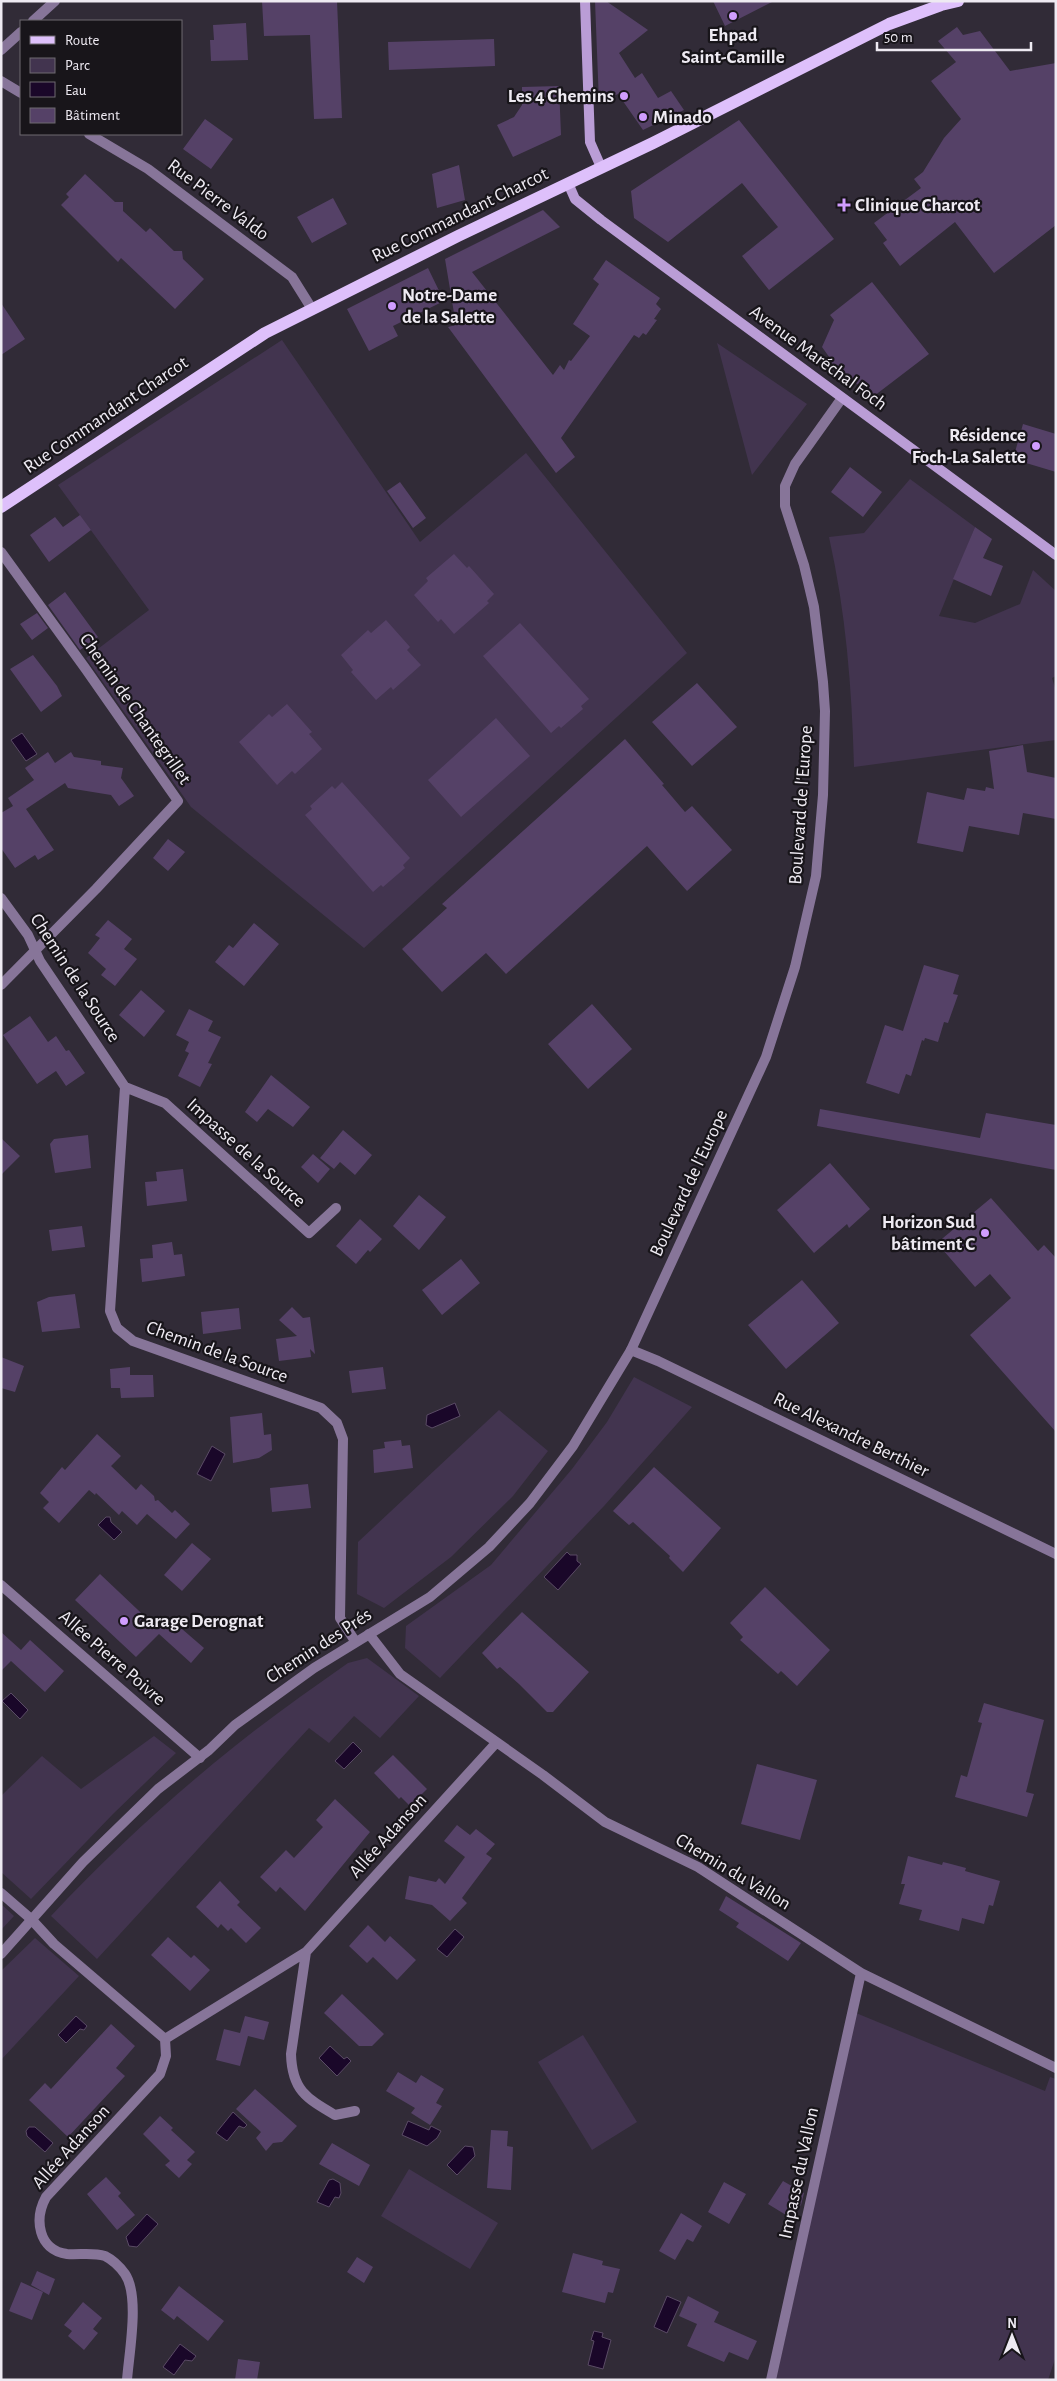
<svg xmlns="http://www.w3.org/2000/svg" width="1057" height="2381" font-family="'Alegreya Sans',sans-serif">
<rect width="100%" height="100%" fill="#312b37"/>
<path fill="#42344f" d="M282,340L420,542L526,453L687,653L364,948L191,807L86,658L149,610L58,485Z
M717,343L807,404L752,475Z
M910,479L975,527L939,616L975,623L1020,604L1033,570L1056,591V676L1052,678L1056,691V740L854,767C852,689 846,613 829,537L864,533Z
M634,1377L692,1407L604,1506L440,1678L405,1648L406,1626L491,1565L572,1469L607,1422Z
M499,1410L548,1451L513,1496L451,1557L384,1608L357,1594L358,1542Z
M367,1658L419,1696L380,1738L354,1716L329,1743L309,1728L97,1959L51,1916C108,1855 170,1798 235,1746C271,1717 310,1690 348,1663Z
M154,1736L176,1753L113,1814L31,1899L1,1872V1796L42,1756L81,1789Z
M1,1904L14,1916L1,1930Z
M35,1938L79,1976L1,2060V1971Z
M856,2013L1045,2091L1050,2077L1056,2079V2356L1048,2380H776Z
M583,2035L637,2122L592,2150L538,2062Z
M409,2169L498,2223L470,2269L381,2216Z"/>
<path fill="#1a0729" stroke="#5a4b65" d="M22,733L37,754L26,761L11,740Z
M455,1403L460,1416L432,1428L426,1425L427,1415Z
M212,1446L225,1454L211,1481L197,1474Z
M106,1517H110L111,1522L122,1532L114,1540L98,1525Z
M567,1552L570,1555H577V1561L581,1564L558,1590L544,1577Z
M11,1693L28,1710L20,1719L2,1701Z
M353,1742L362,1751L344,1769L335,1761Z
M455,1929L464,1937L447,1957L437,1949Z
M76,2016L87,2026L84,2030L80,2029L66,2043L58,2035Z
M330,2046L344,2059L347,2057L351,2061L337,2076L319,2058Z
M233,2112L247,2125L244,2128L239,2126L227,2141L216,2133Z
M408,2121L429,2130L431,2126L441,2131L437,2138L427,2146L402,2135Z
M29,2127H35L53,2143L45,2152L27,2136L26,2131Z
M465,2146L473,2147L475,2156L457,2175L447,2165Z
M333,2179L340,2183L341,2193L339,2198L335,2197L329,2207L317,2202L329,2180Z
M147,2214L158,2224L137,2247L129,2246L126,2237Z
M667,2296L681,2302L667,2333L654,2327Z
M594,2331L603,2333L602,2337L611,2340L603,2369L588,2365L594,2341L591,2340Z
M180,2344L196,2356L192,2361L185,2360L174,2375L163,2367Z"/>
<path fill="#554167" d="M262,1H337L342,118L314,119L310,35L264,36Z
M595,1H606L648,30L619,53L635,78L642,73L658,98L671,91L684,110L643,130L618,94L599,103Z
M713,1H774L725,26Z
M246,23L248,60L211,61L210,40H214L213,25Z
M957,27L963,35L980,31L1010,71L1056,63V225L994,273L955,222L900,266L883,243L887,240L874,223L921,188L914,179L923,172L944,138L961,119L931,81L956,62L938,41Z
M494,39L495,66L389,70L388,42Z
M559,86L561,135L513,157L497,125L514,117L522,105V87Z
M205,119L233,139L211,169L183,149Z
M739,120L834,239L769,290L742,256L778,227L742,183L668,242L634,218L631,191Z
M459,165L465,200L437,208L432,174Z
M85,174L115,202H123V211L146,232L150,228L174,251H182L183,259L204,279L175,309L121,258L118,262L61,205L69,197L66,194Z
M333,198L347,224L312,243L297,217Z
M543,210L560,227L472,272L553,375L560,365L564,370L569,360L571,361L590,336L573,324L599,284L593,279L606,260L660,298L656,304L661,309L654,319L657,320L646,335L643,333L639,338L634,335L561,438L575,457L556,473L448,327L456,325L445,259Z
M428,268L444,301L393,326L398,336L369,351L347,309Z
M872,282L929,354L874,396L829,364L832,361L822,347L834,320L830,315Z
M1,303L25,339L1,355Z
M1023,424L1056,434V472L1013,459Z
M850,467L882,492L863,517L831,492Z
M400,482L426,518L413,528L387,491Z
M80,515L91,530L49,562L30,535L55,517L63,527Z
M975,527L992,539L983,558L1003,566L991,596L953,579Z
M454,554L467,568L469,566L494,594L487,601L489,603L454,634L441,619L438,622L414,595L428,581L426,578Z
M65,592L98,637L80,650L48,605Z
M37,613L48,628L32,640L20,624Z
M386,620L410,647L407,650L421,665L393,690L391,687L376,700L351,672L353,670L341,655L368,630L371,633Z
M520,623L589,699L581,706L583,709L561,728L559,726L551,733L483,656Z
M33,655L57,686L62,696L41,712L10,669Z
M697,683L737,727L692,766L652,722Z
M287,704L312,732L309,734L322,749L295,774L292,771L277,785L239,742L269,714L272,717Z
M496,718L530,756L461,817L428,780Z
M625,739L664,784L662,785L685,812L692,806L732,850L687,891L647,846L506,974L486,953L442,992L402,949L447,908L442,904Z
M1023,745L1027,772L1056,778V819L1023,813L1019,835L969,826L963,852L917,843L927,792L964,800L967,788L985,791L986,787L994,789L989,751Z
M48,752L55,763L71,752L74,757L101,761V765L123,768L121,778L134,796L119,806L111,795L68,788L65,783L26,809L54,850L38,860L35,855L15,868L1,848V813L13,806L8,798L34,780L25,768Z
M342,782L410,858L403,865L405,868L383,887L381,885L373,892L305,815L312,809L310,806L332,786L335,789Z
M168,839L185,852L168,871L153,858Z
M108,920L132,939L124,949L137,959L115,986L101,975L106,969L88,953L100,938L95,935Z
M254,923L279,944L244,986L215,962L229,945L233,948Z
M924,965L959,975L953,994L958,995L948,1023L944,1022L938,1042L925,1038L924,1041L922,1040L911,1076L906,1074L899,1094L866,1083L885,1025L903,1031Z
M141,990L165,1011L144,1037L119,1015Z
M592,1004L632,1049L588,1089L548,1044Z
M189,1009L213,1021L208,1031L221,1037L208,1063L212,1064L200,1087L178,1076L189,1053L185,1051L189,1042L176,1035Z
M30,1016L48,1042L56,1036L66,1051L69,1050L85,1073L66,1086L56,1071L37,1084L3,1035Z
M271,1075L310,1107L293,1127L268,1109L257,1122L245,1112Z
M820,1109L980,1138L986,1113L1056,1125V1170L817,1126Z
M343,1130L372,1155L355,1175L340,1162L334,1169L320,1158Z
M88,1135L91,1168L55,1173L50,1144L54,1139Z
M1,1138L20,1156L1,1175Z
M313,1154L330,1169L318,1183L301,1167Z
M830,1163L870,1209L849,1228L847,1224L814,1253L777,1210Z
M183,1169L187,1201L147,1206L145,1182L157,1181L156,1172Z
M419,1195L446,1217L419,1250L393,1226Z
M991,1198L1038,1251L1044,1245L1056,1258V1432L970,1335L1011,1298L990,1274L975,1287L937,1243Z
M360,1219L382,1239L370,1252L368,1250L356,1264L336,1246Z
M82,1226L85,1247L52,1251L49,1230Z
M172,1242L174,1255L182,1254L185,1276L142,1282L140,1259L153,1258L152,1245Z
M461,1259L480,1283L442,1315L422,1290Z
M802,1280L839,1323L786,1369L748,1325Z
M75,1294L80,1328L42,1332L37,1302L49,1297Z
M292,1307L303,1318L310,1317L315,1354L310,1349L311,1357L279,1361L276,1339L297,1336L279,1320Z
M239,1308L241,1329L203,1334L201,1312Z
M1,1357L24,1366L15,1392L1,1388Z
M130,1367V1375H153L154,1397L121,1398L120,1388H111L110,1369Z
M383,1367L386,1389L352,1393L349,1371Z
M262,1413L264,1435L271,1434L272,1450L259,1458L233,1463L230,1417Z
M97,1434L121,1456L111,1466L136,1490L141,1484L154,1496L155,1501L158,1500L172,1513L175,1510L190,1524L176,1539L147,1514L137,1525L122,1511L119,1515L96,1493L95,1495L89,1490L59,1523L43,1508L49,1502L40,1493L62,1467L65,1470Z
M401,1440L402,1446L410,1445L413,1468L374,1473L373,1450L385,1448L384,1442Z
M654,1467L721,1528L683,1572L669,1558L670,1556L633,1522L629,1525L613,1511Z
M308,1484L311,1508L272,1512L270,1488Z
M192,1543L211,1559L182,1591L164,1575Z
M100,1574L156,1627L167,1616L204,1648L191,1663L159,1634L136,1657L75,1600Z
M765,1587L830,1650L797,1686L781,1671L778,1674L740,1640L743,1637L730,1623Z
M522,1612L589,1672L553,1712H547L519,1684L500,1667L497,1669L482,1653Z
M1,1632L21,1650L30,1640L64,1671L45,1692L11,1661L1,1671Z
M984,1703L1044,1720L1026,1792L1034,1794L1027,1817L955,1797L961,1775L967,1777L982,1723L978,1722Z
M393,1755L427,1789L410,1806L401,1797L399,1799L374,1773Z
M757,1764L817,1780L800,1840L741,1824Z
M335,1799L370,1832L305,1911L280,1887L276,1892L260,1877L286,1850L294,1858L323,1827L316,1820Z
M457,1825L470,1835L476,1829L495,1844L486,1854L492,1858L462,1898L467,1903L450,1921L432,1905L405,1899L409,1876L436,1882L439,1878L445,1884L465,1857L444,1841Z
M908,1856L942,1865L943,1862L951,1864L966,1868L965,1871L1000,1881L993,1906L989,1905L984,1924L962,1918L959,1931L919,1920L922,1910L899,1904L905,1884H901Z
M220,1881L240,1902L237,1905L261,1928L246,1943L231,1928L228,1931L221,1924L218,1928L196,1907Z
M726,1896L801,1943L788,1961L736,1927L739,1923L719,1910Z
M368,1925L385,1942L390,1936L416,1960L397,1980L373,1957L367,1963L349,1946Z
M168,1937L191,1958L194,1955L210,1970L190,1991L151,1955Z
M342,1994L384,2034L372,2046H359L324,2013Z
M245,2016L269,2022L264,2040L248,2036L240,2066L216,2060L224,2029L240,2033Z
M111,2024L135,2046L116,2068L125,2076L68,2137L29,2100L45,2083L51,2089Z
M398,2072L416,2083L421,2075L444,2089L436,2103L442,2106L430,2125L411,2113L415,2108L386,2091Z
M255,2089L297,2126L282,2142L273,2143L266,2151L256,2138L261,2132L236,2109Z
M160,2116L173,2128L171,2130L195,2152L187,2160L192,2164L179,2178L165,2165L170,2161L143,2134Z
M491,2130L508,2131L507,2146L513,2147L511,2190L487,2188Z
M332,2143L370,2165L359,2186L319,2164Z
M106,2177L121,2193L118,2196L135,2215L117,2230L87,2194Z
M783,2181L804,2193L801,2205L786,2215L768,2204Z
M724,2182L746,2194L729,2224L708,2212Z
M681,2213L702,2226L693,2242L687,2239L675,2260L659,2251Z
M573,2253L603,2261L602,2265L620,2269L613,2293L608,2292L605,2303L562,2292Z
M357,2257L373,2267L364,2283L347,2272Z
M37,2271L55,2279L49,2295L31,2285Z
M21,2282L43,2292L32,2320L9,2311Z
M179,2286L224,2321L208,2341L177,2316L174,2320L161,2310Z
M688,2296L719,2312L714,2322L757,2341L748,2360L729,2352L724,2362L687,2346L697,2324L679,2316Z
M83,2302L102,2318L93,2329L98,2333L84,2350L68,2336L72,2331L64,2325Z
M238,2359L260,2362L257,2380H235Z"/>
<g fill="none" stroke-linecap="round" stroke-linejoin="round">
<path stroke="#877599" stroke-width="10" d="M33,21L55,1
M1,50L21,32
M1,552L85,668L178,801L96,889L1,985
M1,898L28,935L40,961L125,1087L110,1311L117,1328L133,1341L321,1408L337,1423L343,1439L340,1618L355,1641
M125,1087L165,1103L309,1233L336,1208
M631,1350L658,1361L1056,1554
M1,1585L200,1758
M369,1634L400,1674L543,1775L605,1822L698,1867L861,1973L1056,2068
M1,1893L31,1919L54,1944L165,2039L166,2056L160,2074L46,2197C34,2219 38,2250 67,2254C80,2255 92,2252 105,2256C113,2260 120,2267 125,2274C140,2296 129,2353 127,2380
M306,1952L291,2054C292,2090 306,2098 335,2115L355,2111
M165,2039L306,1952L496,1743
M771,2380L861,1973"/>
<path stroke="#877599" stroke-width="10" d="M1,81L21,93
M89,134L148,169L292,277L312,309
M1,1954L83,1862L158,1789L209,1750L235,1725L314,1668L430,1597L489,1547L530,1503L573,1446L631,1350L766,1057L795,967L816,876L823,795L825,711L823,682L814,607L804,565L785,506V486L795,464L842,398"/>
<path stroke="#ba9dd6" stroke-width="10" d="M585,1L590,142L601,167
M568,183L575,199L601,220L1056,555"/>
<path stroke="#dec0fb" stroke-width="12" d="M1,507L265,333L458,236L653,143L889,24L941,5L958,1"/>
</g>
<g fill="#d09dfe" stroke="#18151a" stroke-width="2">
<circle cx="733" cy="16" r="5"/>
<circle cx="624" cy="96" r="5"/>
<circle cx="643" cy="117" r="5"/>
<path d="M841.5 197.5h5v5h5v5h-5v5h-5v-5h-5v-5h5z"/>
<circle cx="392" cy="306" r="5"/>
<circle cx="1036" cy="446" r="5"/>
<circle cx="985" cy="1233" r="5"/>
<circle cx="124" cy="1621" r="5"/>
</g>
<g text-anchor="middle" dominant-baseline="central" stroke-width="4.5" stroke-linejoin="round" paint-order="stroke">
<g font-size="19" font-weight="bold" fill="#eeeaf2" stroke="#18151a" text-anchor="start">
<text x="733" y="35" text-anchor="middle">Ehpad<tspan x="733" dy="22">Saint-Camille</tspan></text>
<text x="614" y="96" text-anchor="end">Les 4 Chemins</text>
<text x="653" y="117">Minado</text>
<text x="855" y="205">Clinique Charcot</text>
<text x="402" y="295">Notre-Dame<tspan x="402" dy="22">de la Salette</tspan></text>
<text x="1026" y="435" text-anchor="end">Résidence<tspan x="1026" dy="22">Foch-La Salette</tspan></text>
<text x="975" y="1222" text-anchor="end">Horizon Sud<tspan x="975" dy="22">bâtiment C</tspan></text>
<text x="134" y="1621">Garage Derognat</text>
</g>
<g font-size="19" fill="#eeeaf2" stroke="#18151a">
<text transform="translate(218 200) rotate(37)">Rue Pierre Valdo</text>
<text transform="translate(460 215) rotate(-26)">Rue Commandant Charcot</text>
<text transform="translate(818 358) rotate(36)">Avenue Maréchal Foch</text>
<text transform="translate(106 415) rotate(-34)">Rue Commandant Charcot</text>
<text transform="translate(135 709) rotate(55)">Chemin de Chantegrillet</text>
<text transform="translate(801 805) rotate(-86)">Boulevard de l'Europe</text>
<text transform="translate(75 978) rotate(57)">Chemin de la Source</text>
<text transform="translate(246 1153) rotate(42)">Impasse de la Source</text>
<text transform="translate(689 1183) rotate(-65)">Boulevard de l'Europe</text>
<text transform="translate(217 1352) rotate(20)">Chemin de la Source</text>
<text transform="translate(851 1435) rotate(26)">Rue Alexandre Berthier</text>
<text transform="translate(319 1646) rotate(-33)">Chemin des Prés</text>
<text transform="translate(112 1658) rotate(41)">Allée Pierre Poivre</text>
<text transform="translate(388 1836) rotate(-48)">Allée Adanson</text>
<text transform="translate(733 1872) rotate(31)">Chemin du Vallon</text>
<text transform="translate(71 2147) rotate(-48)">Allée Adanson</text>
<text transform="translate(799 2173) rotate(-78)">Impasse du Vallon</text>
</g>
</g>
<rect width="1057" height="2381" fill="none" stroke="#eeeaf2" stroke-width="5"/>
<rect x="20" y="20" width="162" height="115" fill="#18151a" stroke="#6e6a70"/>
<rect x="30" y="36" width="25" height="8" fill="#dec0fb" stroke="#6e6a70"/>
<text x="65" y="45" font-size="15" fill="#eeeaf2">Route</text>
<rect x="30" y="58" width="25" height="15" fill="#42344f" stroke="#6e6a70"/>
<text x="65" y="70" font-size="15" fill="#eeeaf2">Parc</text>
<rect x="30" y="82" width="25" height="15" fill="#1a0729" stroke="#6e6a70"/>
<text x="65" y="95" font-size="15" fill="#eeeaf2">Eau</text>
<rect x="30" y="108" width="25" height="15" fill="#554167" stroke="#6e6a70"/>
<text x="65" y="120" font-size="15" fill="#eeeaf2">Bâtiment</text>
<g transform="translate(1012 2336)" stroke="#18151a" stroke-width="4" paint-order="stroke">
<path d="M0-4L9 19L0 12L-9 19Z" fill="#eeeaf2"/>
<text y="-8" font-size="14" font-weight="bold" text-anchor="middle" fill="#eeeaf2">N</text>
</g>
<path d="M877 42v8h154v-8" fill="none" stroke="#eeeaf2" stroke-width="2.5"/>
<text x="884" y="42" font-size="15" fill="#eeeaf2" stroke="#18151a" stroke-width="4" paint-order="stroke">50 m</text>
</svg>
